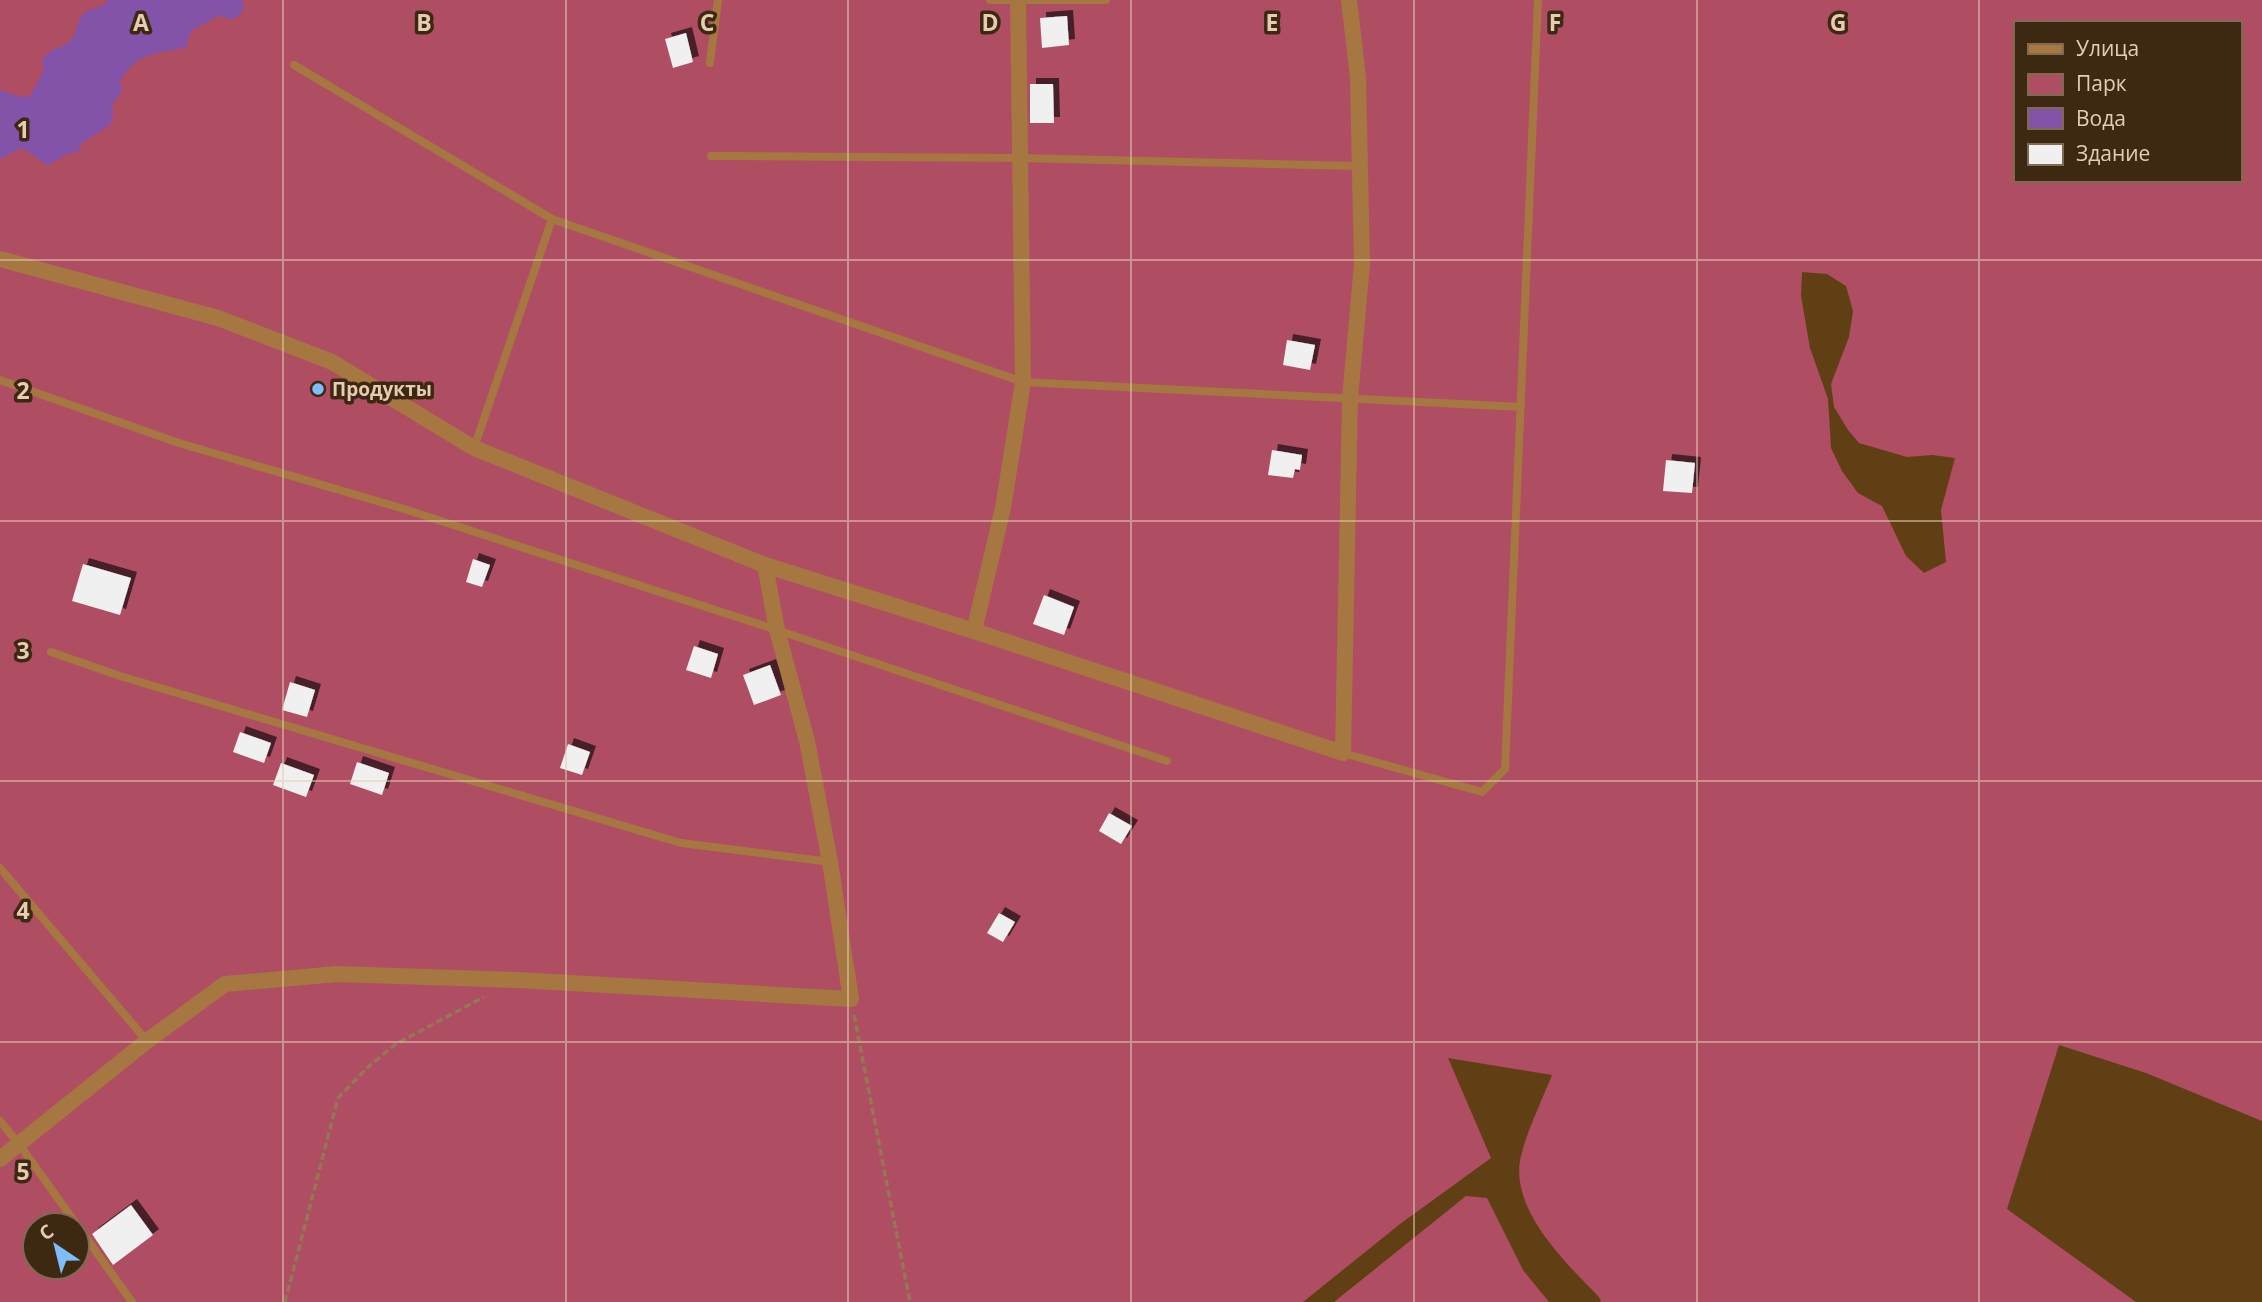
<svg xmlns="http://www.w3.org/2000/svg" width="2262" height="1302" font-family="'Open Sans',sans-serif">
<defs>
<filter id="shadow"><feDropShadow dx="6" dy="-6" stdDeviation="0" flood-color="#0009"/></filter>
</defs>
<rect width="100%" height="100%" fill="#613f14"/>
<path fill="#af4d63" fill-rule="evenodd" d="M0,0H2262V1121L2146,1073L2059,1045L2007,1209L2136,1302H1601L1599,1297C1566,1263 1508,1208 1521,1156C1527,1131 1542,1100 1552,1075L1448,1058L1491,1158L1400,1224L1303,1302H0ZM2015,23H2239V180H2015ZM1802,272L1827,274L1846,286L1853,311L1849,337L1831,384L1834,407L1848,430L1859,443L1907,457L1932,455L1955,458L1941,510L1946,562L1924,573L1906,556L1882,506L1858,493L1842,471L1831,448L1828,399L1810,348L1801,296ZM35,1225H77V1267H35Z
M1466,1196L1487,1198L1523,1270L1549,1302H1334Z"/>
<path fill="#8352a9" d="M109,0H242L244,7L240,15L231,20L221,15C210,19 204,26 193,29L188,38L187,47C157,54 138,51 120,81L122,90L112,106L113,116L110,125L82,143L78,152L67,154L48,165C38,160 31,152 21,148L0,159V90L21,97L30,96L44,70L42,60C52,44 64,51 73,37C78,30 77,18 85,13C93,7 100,9 109,0Z"/>
<path fill="#f0f0f0" filter="url(#shadow)" d="M1067,16L1069,45L1042,48L1040,18Z
M686,33L693,62L673,68L665,39Z
M1030,84H1053L1054,123H1030Z
M1287,340L1315,345L1310,370L1283,365Z
M1272,450L1302,455L1300,470L1295,469L1293,478L1268,475Z
M1666,460L1695,463L1692,493L1663,491Z
M473,559L490,565L482,587L466,582Z
M83,564L131,578L120,615L72,601Z
M1044,595L1074,607L1064,635L1033,624Z
M694,646L718,654L711,678L686,670Z
M770,665L781,695L754,705L743,675Z
M290,682L315,690L307,717L282,710Z
M240,732L271,743L264,763L233,752Z
M568,744L590,752L582,775L560,768Z
M357,762L389,773L382,795L350,784Z
M281,763L314,775L306,797L273,785Z
M1109,813L1132,826L1121,844L1099,831Z
M999,913L1015,922L1003,942L987,933Z
M131,1205L153,1235L113,1265L92,1234Z"/>
<g fill="none" stroke-linecap="round" stroke-linejoin="round">
<path stroke="#967753" stroke-width="3.5" stroke-dasharray="7 3.5" stroke-linecap="butt" d="M854,1015L910,1302
M285,1302L338,1098L368,1067L396,1044L484,997"/>
<path stroke="#a67741" stroke-width="8" d="M990,0H1106
M710,63L718,0
M294,65L552,219L1023,382L1521,407
M711,156L1020,158L1359,166
M0,380L179,443L401,508L777,630L1167,761
M474,448L552,219
M51,652L120,676L681,843L830,862
M1343,753L1482,792L1505,769L1538,0
M0,868L147,1041
M0,1121L19,1144L132,1302"/>
<path stroke="#a67741" stroke-width="16" d="M0,259L218,318L332,362L474,448L765,565L974,631L1343,753L1350,398L1362,264L1358,78L1349,0
M974,631L1003,508L1023,382L1018,0
M0,1159L147,1041L225,984L337,974L518,980L851,999L830,862L807,741L777,630L765,565"/>
</g>
<path fill="none" stroke="#e6ccb2" stroke-width="2" stroke-opacity="0.55" d="M283,0V1302M566,0V1302M848,0V1302M1131,0V1302M1414,0V1302M1697,0V1302M1979,0V1302M0,260H2262M0,521H2262M0,781H2262M0,1042H2262"/>
<circle fill="#7ebdf9" stroke="#3d2912" stroke-width="2.5" cx="318" cy="389" r="7"/>
<g text-anchor="middle" dominant-baseline="central" stroke-width="7" stroke-linejoin="round" paint-order="stroke">
<g font-size="19" font-weight="bold" fill="#e6ccb2" stroke="#3d2912" text-anchor="start">
<text x="332" y="389">Продукты</text>
</g>
</g>
<g font-size="23" text-anchor="middle" font-weight="bold" fill="#e6ccb2" stroke="#3d2912" stroke-width="7" stroke-linejoin="round" paint-order="stroke">
<text x="141" y="31">A</text>
<text x="424" y="31">B</text>
<text x="707" y="31">C</text>
<text x="990" y="31">D</text>
<text x="1272" y="31">E</text>
<text x="1555" y="31">F</text>
<text x="1838" y="31">G</text>
<text x="23" y="138">1</text>
<text x="23" y="399">2</text>
<text x="23" y="659">3</text>
<text x="23" y="919">4</text>
<text x="23" y="1180">5</text>
</g>
<rect x="2014" y="21" width="228" height="161" fill="#3d2912" stroke="#816a52" stroke-width="2"/>
<rect x="2028" y="44" width="35" height="10" fill="#a67741" stroke="#816a52" stroke-width="2"/>
<text x="2076" y="56" font-size="21" fill="#e6ccb2">Улица</text>
<rect x="2028" y="74" width="35" height="21" fill="#af4d63" stroke="#816a52" stroke-width="2"/>
<text x="2076" y="91" font-size="21" fill="#e6ccb2">Парк</text>
<rect x="2028" y="108" width="35" height="21" fill="#8352a9" stroke="#816a52" stroke-width="2"/>
<text x="2076" y="126" font-size="21" fill="#e6ccb2">Вода</text>
<rect x="2028" y="144" width="35" height="21" fill="#f0f0f0" stroke="#816a52" stroke-width="2"/>
<text x="2076" y="161" font-size="21" fill="#e6ccb2">Здание</text>
<g transform="translate(56 1246) rotate(325)"><circle r="33" fill="#3d2912" stroke="#816a52" stroke-width="2"/>
<path d="M0-5L12 26L0 18L-12 26Z" fill="#7ebdf9"/>
<text y="-10" font-size="19" font-weight="bold" text-anchor="middle" fill="#e6ccb2">С</text>
</g>
</svg>
